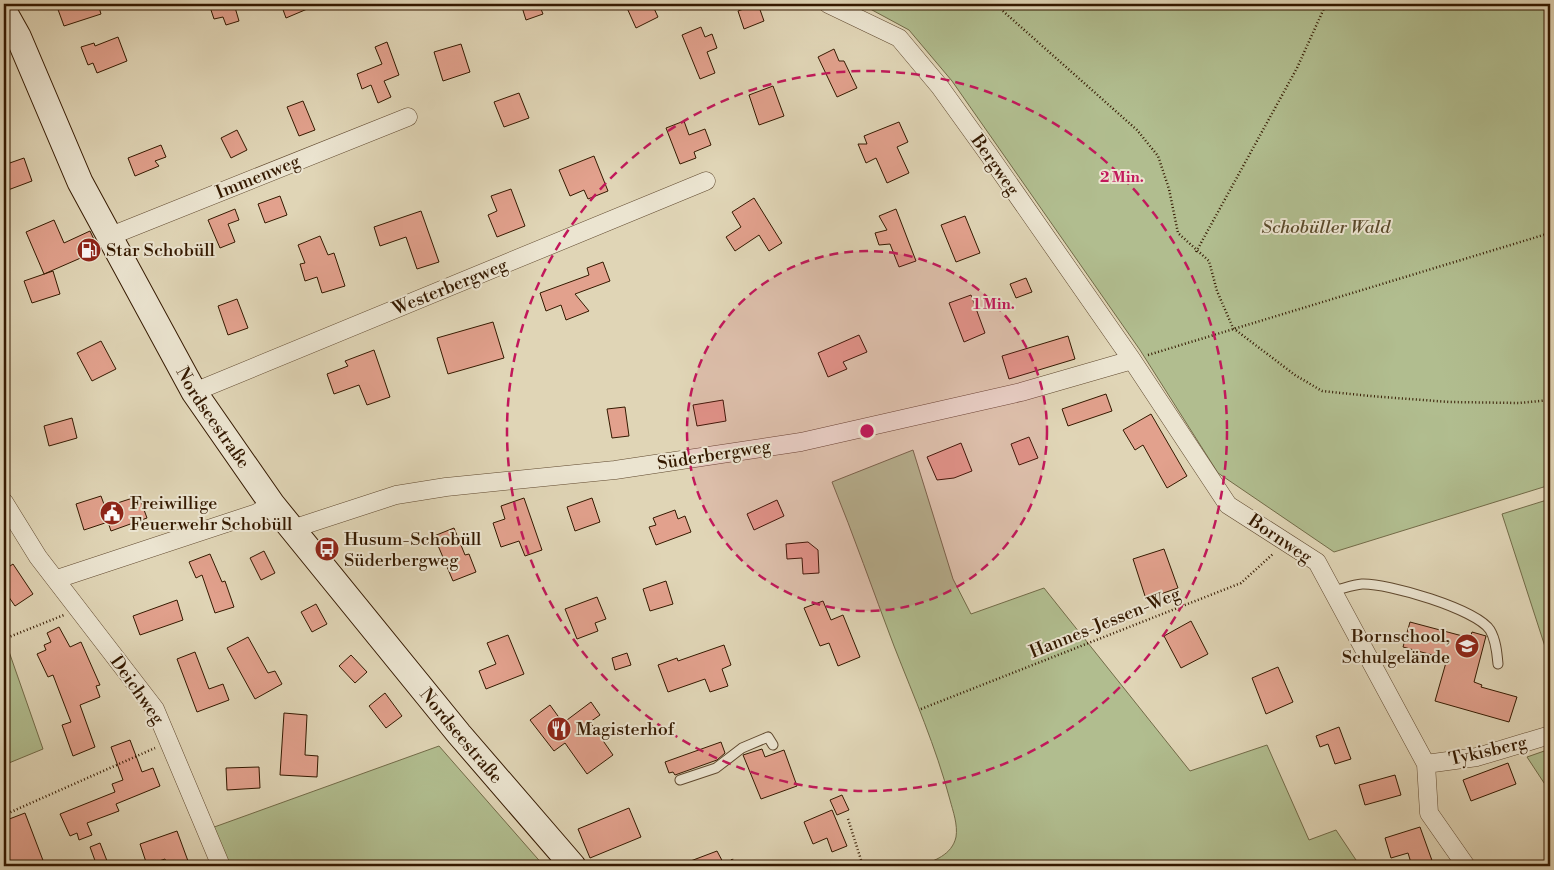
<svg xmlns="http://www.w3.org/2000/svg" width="1554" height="870" font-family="'Libre Bodoni',serif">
<rect width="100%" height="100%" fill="#e0d5b6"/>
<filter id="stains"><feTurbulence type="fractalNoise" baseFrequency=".004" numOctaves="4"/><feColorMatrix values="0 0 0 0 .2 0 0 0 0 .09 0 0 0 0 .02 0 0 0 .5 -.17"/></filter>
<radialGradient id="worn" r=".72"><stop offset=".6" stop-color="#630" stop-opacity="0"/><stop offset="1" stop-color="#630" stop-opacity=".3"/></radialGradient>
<path fill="#b1bd8f" stroke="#726b48" d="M861,4H1550V485L1334,552L1218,473L1140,350L952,81L909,30Z
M913,450L953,579L971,614L1044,588L1190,771L1267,745L1309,840L1336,830L1360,866H919C934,861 952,855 956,837C958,825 953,811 950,800C936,747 914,697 894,646C873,591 854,536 832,482Z
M1550,499V662L1502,514Z
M6,643L43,749L4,765V644Z
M439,746L544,866H205L219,861L206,830Z
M1550,749V792L1527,757Z"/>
<path fill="#e2a18d" stroke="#341900" d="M56,4H98L101,14L64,26Z
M209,4H234L239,21L226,25L223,17L214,19Z
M281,4H319L286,18Z
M521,4H539L543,14L526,20Z
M636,4H652L658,17L636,28L627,8Z
M758,4L764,21L744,29L738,11Z
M701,27L705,37L712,34L717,48L707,52L715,73L700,79L682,35Z
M118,37L127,61L97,73L93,63L88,65L81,47L94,43L95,46Z
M387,42L399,75L384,81L391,97L378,103L371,85L362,89L357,74L382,64L375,47Z
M461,44L470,72L443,81L434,52Z
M834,49L839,61H844L857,88L837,97L818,57Z
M773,86L784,116L759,125L749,95Z
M519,93L529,118L504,127L494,102Z
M303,101L315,130L299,136L287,107Z
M684,121L689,135L705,129L711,145L694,152L696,158L680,164L666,128Z
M899,122L908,142L897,147L909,173L887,183L876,158L866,163L858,144H867L864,136Z
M237,130L247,150L231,158L221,138Z
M161,145L166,157L155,161L159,166L135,176L128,158Z
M594,156L608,191L588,199L584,190L570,196L559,170Z
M24,158L32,181L8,190L4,177V165Z
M511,189L525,226L497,237L488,215L497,211L491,196Z
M280,196L287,215L265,223L258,204Z
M754,198L782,243L769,251L759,235L735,251L726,237L741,227L732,212Z
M235,209L239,220L228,224L235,242L220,248L208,220Z
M896,209L916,261L899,267L890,244L879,245L875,233L887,230L879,216Z
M421,211L439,262L417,269L406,237L380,246L374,227Z
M965,216L980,253L956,262L941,225Z
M54,220L64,243L90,231L99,250L44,274L26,232Z
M320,236L328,255L334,253L345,286L322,293L317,277L305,281L300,264L305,263L298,245Z
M603,262L610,281L575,294L589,311L566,320L561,305L546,311L540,293L589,275L587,268Z
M53,271L60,294L32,303L24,281Z
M1026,278L1032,292L1016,298L1010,284Z
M971,295L985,333L964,342L949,303Z
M237,299L248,328L228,335L218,306Z
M493,322L504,358L448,374L437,338Z
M859,335L867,352L843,362L847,369L828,377L818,353Z
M1068,336L1075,359L1009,379L1002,356Z
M101,341L116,369L92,381L77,353Z
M374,350L390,397L367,405L359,385L334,394L327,374L348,366L345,361Z
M1106,394L1112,411L1068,426L1062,409Z
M723,400L726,421L697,426L693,405Z
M625,407L629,436L612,438L607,409Z
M1151,414L1187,476L1167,488L1143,445L1135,450L1123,430Z
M72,418L77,438L49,446L44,426Z
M1029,437L1038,458L1019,465L1011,444Z
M961,443L972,471L954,478L937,480L927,457Z
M101,496L105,507L139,496L147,518L111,531L108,522L84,530L76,504Z
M524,498L542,550L525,556L519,541L501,547L493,523L505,519L501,506Z
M592,498L600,522L575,531L567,507Z
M777,500L784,516L754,530L747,514Z
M675,510L678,519L685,516L691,532L656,545L649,527L656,525L653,518Z
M454,528L465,555L469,554L476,572L453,581L434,536Z
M808,542L818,550L819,573L803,574L802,558L787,559L786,544Z
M1164,549L1178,588L1146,599L1133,559Z
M264,551L275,573L261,580L250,558Z
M210,554L222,582L225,581L234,607L215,613L202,575L196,578L189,562Z
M13,564L33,594L15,606L4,590V570Z
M666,581L673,604L650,611L643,589Z
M597,597L606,619L595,623L598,631L577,639L565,609Z
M177,600L183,620L140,635L133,616Z
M823,601L831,620L843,615L860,657L838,666L829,643L820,646L804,608Z
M316,604L327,624L312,632L301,612Z
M1191,621L1208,654L1181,668L1164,636Z
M1410,622L1470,638L1472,632L1486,636L1474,682L1482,685L1481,687L1517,697L1509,722L1435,701L1447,659L1403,647Z
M59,627L70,647L81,642L100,685L96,686L100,697L80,705L95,747L73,756L62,725L71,722L53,675L48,677L37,654L46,650L44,645L51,642L47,633Z
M508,635L524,674L486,689L479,671L496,664L487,643Z
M248,637L268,673L275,671L282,684L255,699L227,648Z
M724,645L731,665L722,669L728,686L710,692L705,679L668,692L658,665L677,658L678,661Z
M195,652L209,689L223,684L229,700L197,712L177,659Z
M627,653L631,665L615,670L612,658Z
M351,655L367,672L355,683L339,666Z
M1278,667L1293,702L1266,714L1252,678Z
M385,693L402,716L386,728L369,706Z
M591,702L600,715L590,722L613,755L587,774L565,743L554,751L530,720L550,705L563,723Z
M284,713L307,715L305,755L318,756L317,777L280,775Z
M1339,727L1351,759L1335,764L1328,744L1320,747L1316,736Z
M130,740L142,772L153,768L160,786L116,804L119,811L87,823L92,835L79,840L77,833L70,836L60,814L115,792L112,784L123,780L111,747Z
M721,742L725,753L717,760L675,775L673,772L669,773L665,762Z
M762,749L765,757L784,750L797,786L761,799L743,755Z
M1508,763L1516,784L1471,801L1463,780Z
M259,767L260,788L227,790L226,768Z
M1395,775L1401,795L1365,805L1359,785Z
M842,795L849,810L837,815L830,800Z
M629,808L641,837L590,858L578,829Z
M832,810L847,846L832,852L827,838L813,844L804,822Z
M25,813L44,863L35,866H4V821Z
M1420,827L1434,866H1412L1408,853L1391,858L1385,838Z
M177,831L188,861L168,866L165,859L147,865L140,844Z
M100,843L109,866H97L90,847Z
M717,851L725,866H680V865Z"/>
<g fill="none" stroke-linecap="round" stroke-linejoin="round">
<defs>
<path id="service" d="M1332,591C1342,589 1352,585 1362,584C1388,583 1476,609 1490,630C1496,640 1497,653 1498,664
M680,780L716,768L742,748L768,737L773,745"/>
<path id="minor" d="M828,4L899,38L940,87L989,155L1132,360L1228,505L1317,562L1426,764L1429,813L1466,866
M108,237L408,117
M194,392L706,181
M4,502L38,557L155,709L221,866
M292,529L396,495L446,487L615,470L801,442L1021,392L1132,360
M57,579L257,513L272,504
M1426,764L1477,757L1550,735"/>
<g id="secondary">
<path id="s1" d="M4,11L18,36L80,182L194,392L272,504L459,734L573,866"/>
</g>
</defs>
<use href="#service" stroke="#5f482e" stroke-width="11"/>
<use href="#minor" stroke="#5f482e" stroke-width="19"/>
<use href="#secondary" stroke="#341900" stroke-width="27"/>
<path stroke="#341900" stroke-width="2.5" stroke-dasharray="1 2.5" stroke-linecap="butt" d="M995,4L1137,130L1158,156L1169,189L1178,233L1209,261L1217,291L1233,328L1295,375L1322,391L1370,396L1449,402L1519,403L1550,400
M1196,252L1297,68L1326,4
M1148,355L1550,233
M4,639L64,615
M921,709L1241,583L1274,553
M4,815L155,748
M848,819L863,866
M732,859L734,866"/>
<use href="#service" stroke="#ebe4d0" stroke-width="9"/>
<use href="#minor" stroke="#ebe4d0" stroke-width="18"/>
<use href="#secondary" stroke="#ebe4d0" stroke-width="25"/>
</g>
<circle cx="867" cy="431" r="180" fill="#c2185b" fill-opacity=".12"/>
<g fill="none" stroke="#c2185b" stroke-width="2.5" stroke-dasharray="9 6">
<circle cx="867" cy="431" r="180"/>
<circle cx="867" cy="431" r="360"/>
</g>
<defs>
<symbol id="fuel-disc" viewBox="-11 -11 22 22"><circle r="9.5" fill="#8f2418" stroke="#ebe4d0"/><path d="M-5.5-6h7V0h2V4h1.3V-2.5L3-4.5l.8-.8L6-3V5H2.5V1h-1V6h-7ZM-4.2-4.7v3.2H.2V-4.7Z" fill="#fff"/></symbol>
<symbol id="civic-disc" viewBox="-11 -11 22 22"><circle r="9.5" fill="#8f2418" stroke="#ebe4d0"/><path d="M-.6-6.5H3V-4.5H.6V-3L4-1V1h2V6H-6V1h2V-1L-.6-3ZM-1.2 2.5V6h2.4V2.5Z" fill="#fff"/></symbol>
<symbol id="bus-disc" viewBox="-11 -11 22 22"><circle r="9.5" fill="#8f2418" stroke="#ebe4d0"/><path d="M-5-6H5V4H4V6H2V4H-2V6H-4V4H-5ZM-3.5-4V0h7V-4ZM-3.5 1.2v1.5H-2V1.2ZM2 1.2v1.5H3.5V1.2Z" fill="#fff"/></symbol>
<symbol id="school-disc" viewBox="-11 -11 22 22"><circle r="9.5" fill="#8f2418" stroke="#ebe4d0"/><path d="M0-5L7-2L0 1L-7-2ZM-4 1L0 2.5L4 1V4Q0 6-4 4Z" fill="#fff"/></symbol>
<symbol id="restaurant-disc" viewBox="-11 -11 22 22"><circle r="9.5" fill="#8f2418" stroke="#ebe4d0"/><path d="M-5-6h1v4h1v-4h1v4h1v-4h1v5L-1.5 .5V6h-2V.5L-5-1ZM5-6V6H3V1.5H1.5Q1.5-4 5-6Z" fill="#fff"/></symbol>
</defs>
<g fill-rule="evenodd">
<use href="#fuel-disc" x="75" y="236" width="28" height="28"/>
<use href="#civic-disc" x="98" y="499" width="28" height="28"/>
<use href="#bus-disc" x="313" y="535" width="28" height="28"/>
<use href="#school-disc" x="1453" y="632" width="28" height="28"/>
<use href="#restaurant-disc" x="545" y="715" width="28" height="28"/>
</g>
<g text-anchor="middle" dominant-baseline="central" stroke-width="4" stroke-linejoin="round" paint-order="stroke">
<g font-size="18" fill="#341900" stroke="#ebe4d0">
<text transform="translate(995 165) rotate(55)">Bergweg</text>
<text transform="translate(258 177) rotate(-22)">Immenweg</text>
<text transform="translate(450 287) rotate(-22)">Westerbergweg</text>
<text stroke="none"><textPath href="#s1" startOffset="458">Nordseestraße</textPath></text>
<text transform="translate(714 455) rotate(-9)">Süderbergweg</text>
<text transform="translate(1280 539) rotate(34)">Bornweg</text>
<text transform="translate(1105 623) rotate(-22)">Hannes-Jessen-Weg</text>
<text transform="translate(137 690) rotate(55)">Deichweg</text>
<text stroke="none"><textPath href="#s1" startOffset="862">Nordseestraße</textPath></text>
<text transform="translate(1488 751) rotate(-13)">Tykisberg</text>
</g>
<g font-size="18" font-style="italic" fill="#5a4a2b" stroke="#ebe4d0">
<text x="1326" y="227">Schobüller Wald</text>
</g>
<g font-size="18" fill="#341900" stroke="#ebe4d0" text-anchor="start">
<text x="106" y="250">Star Schobüll</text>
<text x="130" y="503">Freiwillige<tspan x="130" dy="21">Feuerwehr Schobüll</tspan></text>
<text x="344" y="539">Husum-Schobüll<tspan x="344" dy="21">Süderbergweg</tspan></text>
<text x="1450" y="636" text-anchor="end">Bornschool,<tspan x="1450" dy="21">Schulgelände</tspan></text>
<text x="576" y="729">Magisterhof</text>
</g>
</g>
<circle cx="867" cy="431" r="8" fill="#c2185b" stroke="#ebe4d0" stroke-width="2.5"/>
<g font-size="15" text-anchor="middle" font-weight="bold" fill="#c2185b" stroke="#ebe4d0" stroke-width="4" stroke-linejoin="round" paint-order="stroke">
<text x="1122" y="182">2 Min.</text>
<text x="994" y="309">1 Min.</text>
</g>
<rect width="1554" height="870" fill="none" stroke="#e0d5b6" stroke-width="20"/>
<rect x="5" y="5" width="1544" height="860" fill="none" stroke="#341900" stroke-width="2.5"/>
<rect x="10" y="10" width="1534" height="850" fill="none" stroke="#341900"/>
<rect width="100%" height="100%" filter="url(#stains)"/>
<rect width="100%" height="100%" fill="url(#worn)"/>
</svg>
